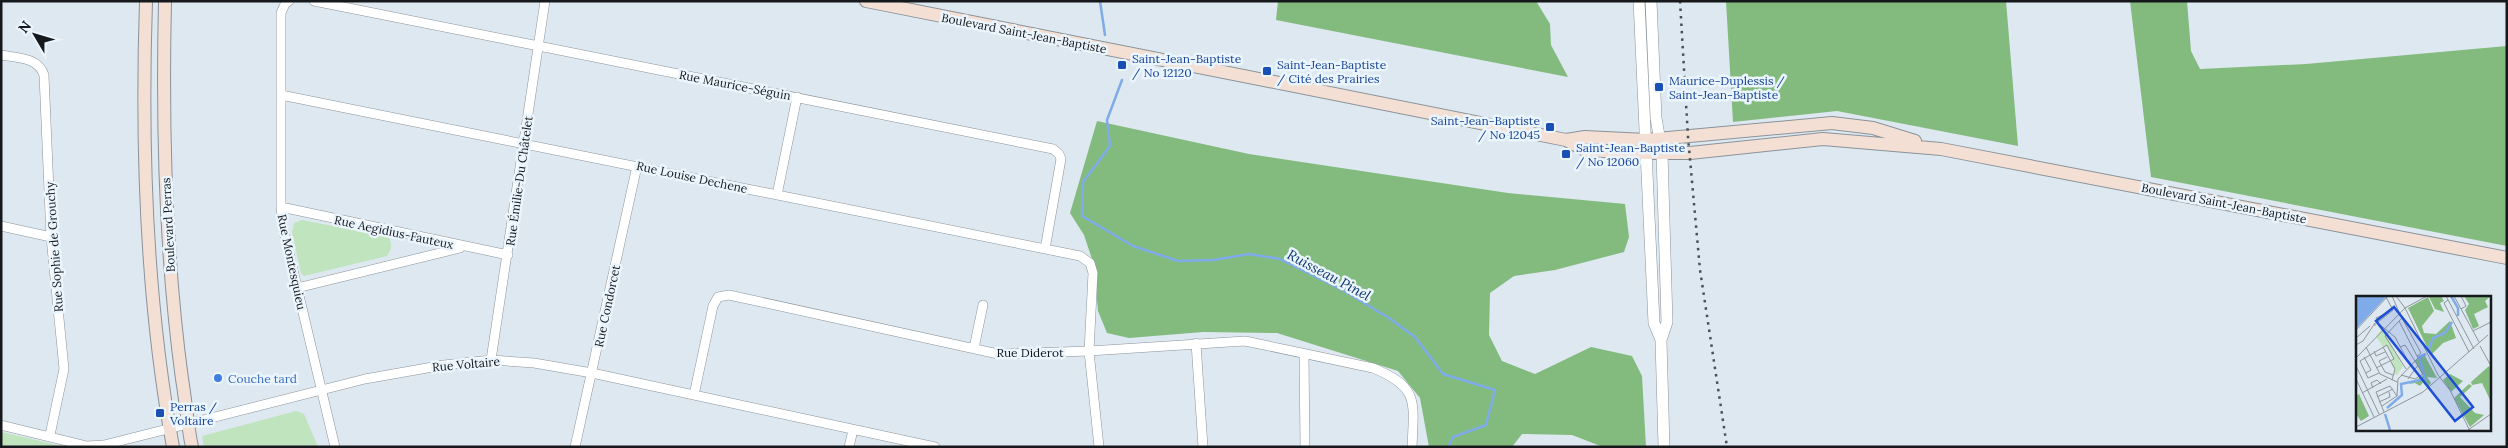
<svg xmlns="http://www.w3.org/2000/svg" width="2508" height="448" font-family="Lora,serif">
<rect width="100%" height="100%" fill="#dee8f0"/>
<path fill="#c0e4bd" d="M302,220L389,237C392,245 392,249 387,256L304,276L301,273L292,232L294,223Z
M296,411L304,414L318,447H204L202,436Z
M1,432L66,447H1Z"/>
<path fill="#83bb7f" d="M1278,1H1536L1550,24L1551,45L1568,77L1276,20Z
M1726,1H2006L2018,146L1837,111L1733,122Z
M2130,1H2187L2191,51L2200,69L2306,64L2507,46V246L2151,177Z
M1097,121L1249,154L1508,193L1625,204L1629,237L1624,252L1555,270L1514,276L1490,293L1489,335L1502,361L1535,374L1591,347L1632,356L1642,376L1646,447H1603L1572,435L1522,434L1512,447H1429L1420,398L1398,371L1277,333L1203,332L1129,338L1107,333L1098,311L1094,265L1084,235L1070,213Z"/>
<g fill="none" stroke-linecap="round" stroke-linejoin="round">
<path stroke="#7fabe9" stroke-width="2.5" d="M1100,1L1105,35
M1122,80L1107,120L1110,146L1083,182L1082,216L1133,246L1178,261L1213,260L1249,254L1280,259L1346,292L1389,318L1415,337L1443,374L1495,390L1486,425L1453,437L1448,447"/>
<defs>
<path id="minor" d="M289,1L285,4L281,13V207L283,228L335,447
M314,1L1053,149L1059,154L1061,159L1045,249
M1,55C17,58 38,57 44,75L51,237L64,369L50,435
M281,95L1080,256L1090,263L1093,273L1089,351L1099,447
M777,195L797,97
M281,207L508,255
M1,226L51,237
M297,288L460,248
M1196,343L1203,447
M974,348L983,305
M1304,354L1305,447
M491,360L545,1
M694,395L713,306L718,297L729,295L998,354L1089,351L1245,341L1373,368C1419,387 1414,401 1412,447
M1,425L87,446L104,445L365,379L444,365L491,360L534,363L592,373L935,447
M575,447L637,166
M849,447L853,430"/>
<path id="tertiary" d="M1639,1L1654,323L1661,340
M1651,1L1656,118L1662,153L1667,322L1661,340L1664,447"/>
<path id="secondary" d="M146,1C141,149 146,301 173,447
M165,1C162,127 165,254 182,379C186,402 187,424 192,447
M866,1L1566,140L1585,150L1639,153H1690L1823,139L1941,149L2507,258
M1566,140L1585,137L1646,140L1832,123L1873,128L1915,141"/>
</defs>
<use href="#minor" stroke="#8a939a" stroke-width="10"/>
<use href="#tertiary" stroke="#8a939a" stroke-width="12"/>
<use href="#secondary" stroke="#8a939a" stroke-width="14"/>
<use href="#minor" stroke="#fff" stroke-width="9"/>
<use href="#tertiary" stroke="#fff" stroke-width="11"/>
<use href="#secondary" stroke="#f4dfd4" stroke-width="12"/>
<path stroke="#4b4f54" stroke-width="2.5" stroke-dasharray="2.5 5" stroke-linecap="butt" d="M1680,1L1688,137L1700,270L1727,447"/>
</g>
<g fill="#1a4fb4" stroke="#ebf5fd" stroke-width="2">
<rect x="1117" y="60" width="10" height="10" rx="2.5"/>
<rect x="1262" y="66" width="10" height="10" rx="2.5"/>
<rect x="1654" y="82" width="10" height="10" rx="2.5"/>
<rect x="1545" y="122" width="10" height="10" rx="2.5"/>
<rect x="1561" y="149" width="10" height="10" rx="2.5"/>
<rect x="155" y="408" width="10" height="10" rx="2.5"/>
</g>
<circle fill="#3f7fe0" stroke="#ebf5fd" stroke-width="2" cx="218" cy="378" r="5"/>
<g text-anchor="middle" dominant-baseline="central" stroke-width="5" stroke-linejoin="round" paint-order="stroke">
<g font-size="12" fill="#16191c" stroke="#ebf5fd">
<text transform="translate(1024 33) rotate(11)">Boulevard Saint-Jean-Baptiste</text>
<text transform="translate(735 85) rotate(11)">Rue Maurice-Séguin</text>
<text transform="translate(692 177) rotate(12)">Rue Louise Dechene</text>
<text transform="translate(519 181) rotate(-82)">Rue Émilie-Du Châtelet</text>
<text transform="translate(2224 203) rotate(11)">Boulevard Saint-Jean-Baptiste</text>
<text transform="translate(168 225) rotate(-93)">Boulevard Perras</text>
<text transform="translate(394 232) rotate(12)">Rue Aegidius-Fauteux</text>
<text transform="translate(54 247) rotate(-94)">Rue Sophie de Grouchy</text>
<text transform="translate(292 262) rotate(78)">Rue Montesquieu</text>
<text transform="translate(607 306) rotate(-78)">Rue Condorcet</text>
<text x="1030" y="352">Rue Diderot</text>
<text transform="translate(466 364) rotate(-5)">Rue Voltaire</text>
</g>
<g font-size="12" fill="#164399" stroke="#ebf5fd" text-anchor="start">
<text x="1132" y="58">Saint-Jean-Baptiste<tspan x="1132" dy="14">/ No 12120</tspan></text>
<text x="1277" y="64">Saint-Jean-Baptiste<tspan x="1277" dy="14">/ Cité des Prairies</tspan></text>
<text x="1669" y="80">Maurice-Duplessis /<tspan x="1669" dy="14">Saint-Jean-Baptiste</tspan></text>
<text x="1540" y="120" text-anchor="end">Saint-Jean-Baptiste<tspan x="1540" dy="14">/ No 12045</tspan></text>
<text x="1576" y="147">Saint-Jean-Baptiste<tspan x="1576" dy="14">/ No 12060</tspan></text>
<text x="170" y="406">Perras /<tspan x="170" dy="14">Voltaire</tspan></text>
</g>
<g font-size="12" fill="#366cbe" stroke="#ebf5fd" text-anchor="start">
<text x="228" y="378">Couche tard</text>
</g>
<g font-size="14" font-style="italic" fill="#0b356c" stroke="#ebf5fd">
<text transform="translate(1329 275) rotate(28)">Ruisseau Pinel</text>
</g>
</g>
<g transform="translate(2356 296)">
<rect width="135" height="135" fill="#dee8f0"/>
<path d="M27,32L47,70L41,79L38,78L39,73L35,68L37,63L31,50L27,51L20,40Z" fill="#c0e4bd"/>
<path d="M85,0L88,5L84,7L88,16L79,13L73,1ZM108,0H135L129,5L132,11L118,18L123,30L117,33L109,14L113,8ZM72,1L78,15L66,30L68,37L80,38L94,25L100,42L87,47L75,59L52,12ZM68,58L81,82L71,81L75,87L72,91L68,85L64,90L59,87L53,88L67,80L59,65ZM133,70L135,73V106L126,87L116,89L115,86ZM94,78L107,85L95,96L87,84ZM113,88L116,90L104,101L119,117L128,119L114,131L98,102ZM3,98L13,120L5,125L0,118V100Z" fill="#83bb7f"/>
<path d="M0,0H31L0,33Z" fill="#7fabe9"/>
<path fill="none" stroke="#7fabe9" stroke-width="2.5" d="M95,0L102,12V20M72,55L77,42L89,37L96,26M31,112L46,99L45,88L69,83L63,61L70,58M29,118L34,134"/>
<path fill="none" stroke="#8e959b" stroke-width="1" d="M36,0L43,16M40,0L49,12L71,0M90,0L118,53M98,0L123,46M105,0L110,10L105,13M92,4L88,7L113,56M49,12L82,79L93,93M29,18L20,22L23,28L39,41L54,69M22,26L37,14L30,1M0,34L32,0M117,35L135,26M0,42L14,30M0,49L7,45L19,27V30M124,50L135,70M10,51L24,78L41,86M27,51L39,73L36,84M44,51L49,49L67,78L59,83L45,79M18,55L20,60L29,56M8,61L15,74L10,77M31,61L23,65L29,76L37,79M0,62L49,12M0,70L23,118M20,72L38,63L31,49L4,65L12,82L23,77M50,73L29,40L46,22L65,57L61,60M0,83L18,121M52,83L62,69M92,90L114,135M17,92L15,87L21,84L25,88M6,97L31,83M21,101L37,93M23,106L34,101L33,96M26,110L41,100L42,83L62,62L43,25M28,116L20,96L34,90L41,100M0,131L67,96L132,39M112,134L135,118"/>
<path fill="#1d4ed8" fill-opacity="0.15" stroke="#1d4ed8" stroke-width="2.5" d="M38,11L117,111L99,125L20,25Z"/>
<rect width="135" height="135" fill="none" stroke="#16191c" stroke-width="2.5"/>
</g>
<rect width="2508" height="448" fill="none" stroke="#16191c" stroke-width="5"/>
<g transform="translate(35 35) rotate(308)" stroke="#ebf5fd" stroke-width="4" paint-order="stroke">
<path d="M0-4L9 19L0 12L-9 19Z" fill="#16191c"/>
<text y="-8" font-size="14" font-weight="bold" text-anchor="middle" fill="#16191c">N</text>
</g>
</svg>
